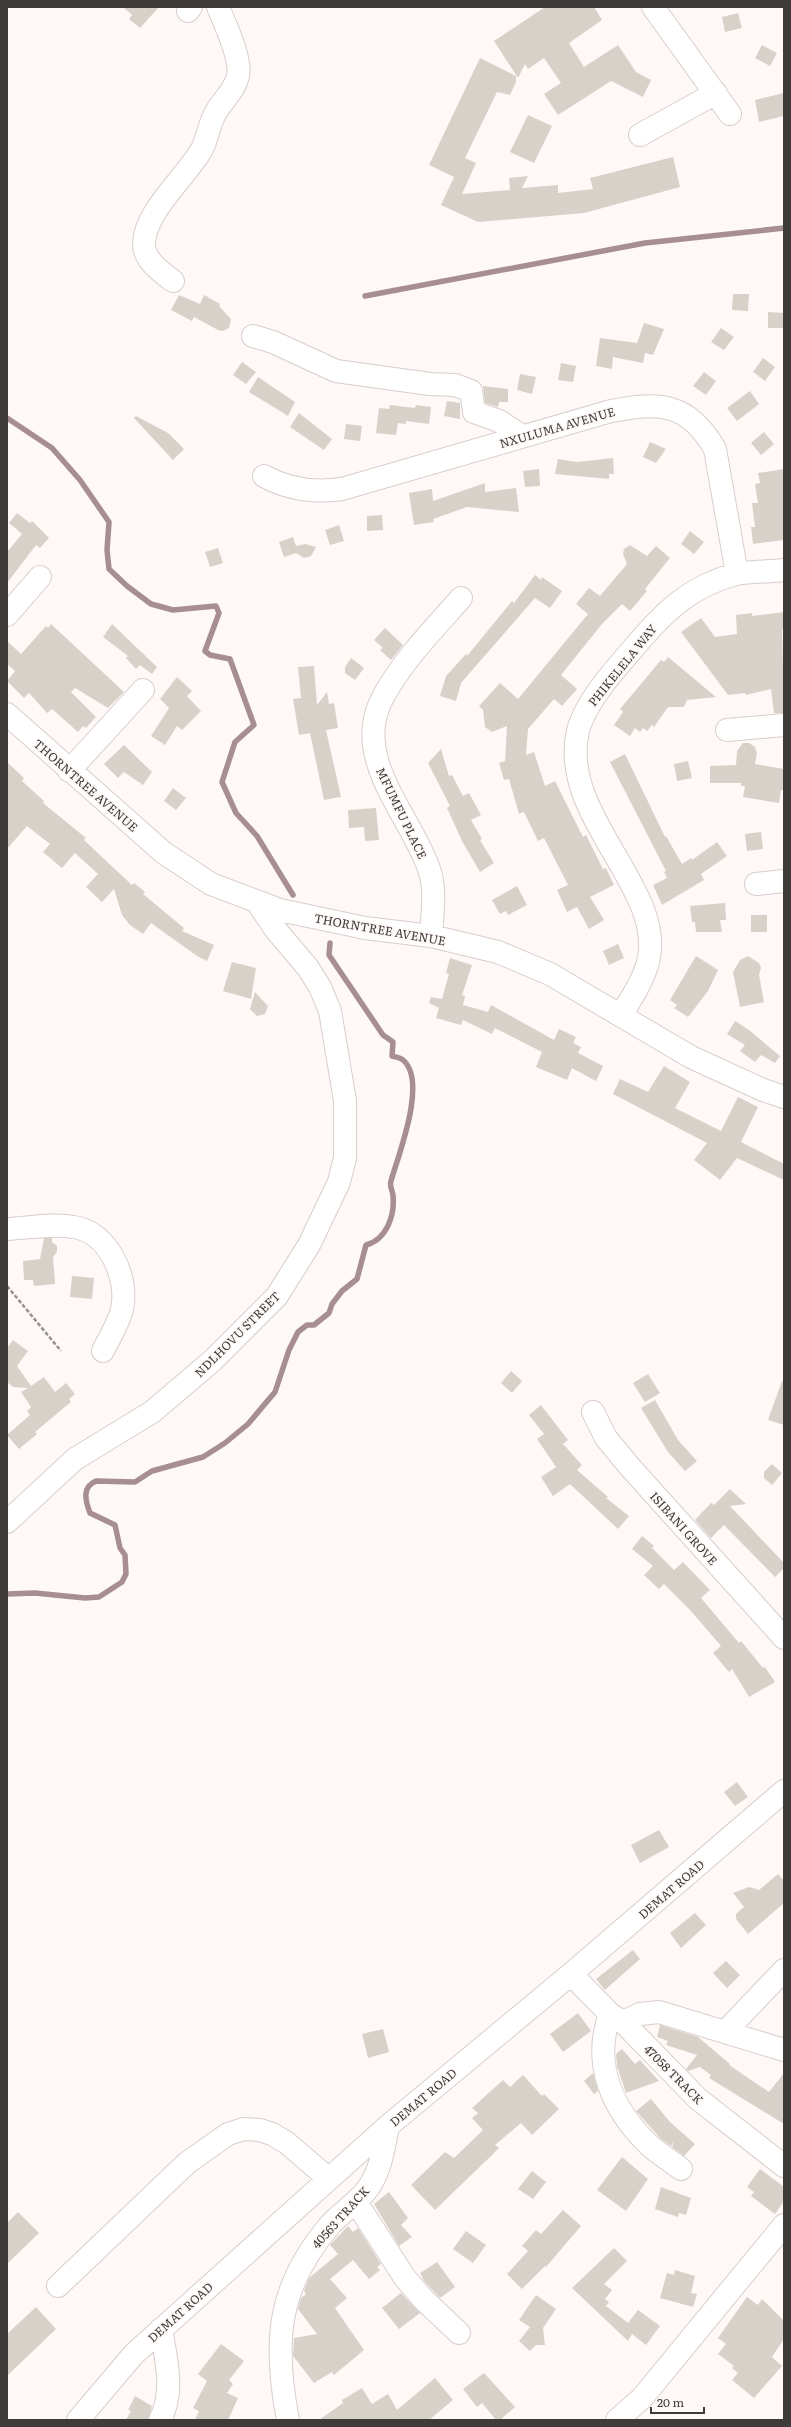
<svg xmlns="http://www.w3.org/2000/svg" width="791" height="2427" font-family="Literata,serif">
<rect width="100%" height="100%" fill="#fef8f6"/>
<g fill="none" stroke-linecap="round" stroke-linejoin="round">
<path stroke="#a68e93" stroke-width="5.5" d="M365,296L645,243L784,228
M7,418L52,448L80,480L109,522L107,550L109,569L127,586L151,604L173,610L216,606L219,613L205,651L210,655L230,659L254,725L235,742L222,782L236,813L257,836L293,895
M7,1594L35,1593L85,1598L99,1597L122,1582L126,1574L125,1555L120,1548L115,1525L90,1513C85,1500 82,1487 96,1481L135,1482L152,1471L203,1457L225,1443L248,1424L275,1392L289,1350L298,1332L307,1325H314L329,1313L332,1304L342,1291L357,1279L366,1245C386,1240 395,1216 393,1196C393,1191 389,1186 391,1181C398,1156 428,1081 403,1060C401,1058 396,1057 392,1056L393,1042L383,1035L329,955L330,943"/>
</g>
<path fill="#d8d1ca" d="M123,7H159L140,28L129,19L132,15Z
M545,7H594L602,20L569,43L584,67L618,45L636,72L651,80L643,97L611,81L558,115L544,94L561,83L544,58L528,69L525,64L518,78L494,41Z
M738,13L742,28L725,32L722,17Z
M762,45L777,53L770,66L755,58Z
M480,58L516,76V82L510,95L497,92L465,158L476,163L462,194L510,190L509,178L528,176L522,188L558,185V193L593,189L590,178L673,157L680,187L584,213L478,222L441,205L454,177L429,165Z
M784,93V116L759,122L755,100Z
M528,115L552,126L534,163L510,152Z
M733,294H749L748,311L732,310Z
M179,295L200,304L204,295L220,304L219,306L231,319L229,328L223,331L218,330L194,317L192,321L171,310Z
M768,312L784,313V328H768Z
M644,323L664,329L653,355L645,353L643,363L613,357L612,369L596,366L600,338L637,343Z
M721,328L734,337L724,350L711,342Z
M763,358L775,367L765,381L753,372Z
M242,362L256,372L246,384L233,375Z
M561,363L576,366L573,382L558,380Z
M704,372L716,381L706,395L693,386Z
M520,374L536,377L532,394L517,390Z
M258,377L295,402L288,416L249,392Z
M483,386L508,389V402H499L498,407L485,403Z
M750,391L759,404L737,421L727,408Z
M447,401L460,403V419L444,416Z
M390,405L415,408L416,405L431,407L429,424L406,421V424L398,423L396,435L376,433L379,408L389,409Z
M299,413L332,439L324,450L290,427Z
M136,416L168,433L184,449L173,460L134,418Z
M346,424L362,426L360,441L344,439Z
M764,432L774,444L761,455L751,443Z
M650,442L666,449L656,463L643,457Z
M613,458L614,474H609V479L555,474L558,459L577,462Z
M539,469L540,486L525,487L523,471Z
M784,469V540L753,544L751,527H755L752,503H758L755,484L760,483L758,473Z
M485,483V492L516,488L519,512L467,507L433,519L434,522L414,525L409,493L432,489L433,501Z
M17,513L30,523L32,521L49,538L40,548L36,545L7,583V552L22,534L9,523Z
M382,515L383,530L367,531V516Z
M339,525L344,541L330,545L325,530Z
M690,531L704,542L694,554L681,544Z
M293,537L296,546L305,544L316,547L311,556L304,558L296,553L284,557L279,542Z
M630,545L647,556L656,546L670,558L645,589L647,591L630,611L622,604L602,624L561,675L577,689L562,706L554,699L528,729L526,755L534,752L545,786L555,781L583,837L586,835L603,869L606,868L614,885L590,897L604,920L589,929L577,907L567,912L557,890L568,885L544,838L538,841L524,812L519,814L509,779L504,780L499,763L505,761L507,726L492,732L485,727L483,710L479,706L500,683L518,699L588,614L576,604L589,588L600,596L627,564L623,554L624,549Z
M218,548L223,563L210,567L205,552Z
M535,575L541,580L542,577L562,591L550,608L535,598L461,683L456,701L440,696L446,676L466,654L467,656L512,601L514,603Z
M784,612V629H782L784,713H774L771,689L746,695L745,693L728,695L681,632L701,618L715,637L737,634L736,615L752,613V616Z
M51,624L124,692L108,708L75,688L71,692L96,717L86,728L83,726L78,732L52,709L47,713L29,693L24,698L7,681L15,671L7,664V641L21,654L46,626L48,628Z
M112,624L157,667L152,674L140,665L136,669L126,658L128,656L103,637Z
M385,628L403,645L391,660L380,650L383,648L374,640Z
M668,657L716,697L687,700L684,707H668L654,727L652,725L647,731L643,728L640,732L635,728L630,736L614,725L623,712L620,709L661,660L664,662Z
M351,658L364,668L355,680L345,673V667Z
M314,666L317,705L327,692L329,704L334,703L338,728L326,730L341,797L324,800L310,733L299,735L293,699L301,698L298,667Z
M177,677L192,691L187,696L201,711L182,730L177,726L165,745L151,736L169,708L160,699Z
M743,743H749L755,747L757,753L755,764L784,769V790H781L779,803L743,797L745,786H741V783H710V766L736,765L737,751Z
M124,745L152,772L143,785L124,772L118,778L104,764Z
M441,749L449,776L452,775L463,796L469,793L481,815L471,820L482,839L480,840L494,863L480,872L462,841L447,808L450,806L428,763Z
M625,754L665,837L666,836L682,864L691,858L692,860L717,842L727,856L701,874L704,880L662,905L653,885L667,878L664,872L666,871L610,762Z
M688,761L692,778L677,781L674,764Z
M7,762L24,778L22,781L44,801L43,803L86,838L84,840L102,857L132,885L134,883L145,892L143,894L184,928L182,931L214,945L207,961L197,956L151,923L143,934L130,925L122,915L114,889L102,902L86,887L98,874L75,853L62,868L43,852L50,844L27,826L7,849Z
M173,788L186,798L176,810L164,801Z
M376,808L379,840L365,841L364,827L349,828L348,810Z
M761,832L763,849L747,851L745,834Z
M517,886L527,905L508,915L506,911L500,914L492,900Z
M725,903L726,920H720L722,932H696L695,922H692L690,906Z
M751,915H767V932H751Z
M618,944L624,958L609,965L603,951Z
M696,956L718,970L708,991L688,1017L674,1008L677,1005L670,1000Z
M748,956L759,963L761,968L759,975L764,1002L740,1007L733,972L740,960Z
M450,958L472,965L462,995L465,996L463,1005L488,1012L491,1005L554,1040L559,1029L576,1037L573,1043L581,1047L578,1053L603,1066L596,1081L572,1068L567,1080L536,1067L542,1052L495,1028L492,1034L463,1020L461,1025L436,1018L439,1008L429,1003L431,997L442,999L449,974L446,973Z
M232,962L256,968L251,999L223,991Z
M255,992L268,1006L265,1014L257,1016L250,1009Z
M735,1021L749,1030L780,1056L775,1063L761,1055L755,1062L740,1051L745,1045L727,1034Z
M664,1066L690,1082L675,1108L721,1131L738,1097L758,1107L741,1142L784,1164V1180L737,1158L720,1180L694,1160L707,1143L613,1094L620,1079L648,1092Z
M44,1238H52V1242L57,1246V1252L53,1257L55,1284L34,1286L33,1280H24L23,1261L40,1259Z
M72,1276L94,1278L92,1299L70,1297Z
M13,1340L28,1351L17,1366L31,1386L44,1377L55,1392L66,1383L75,1394L69,1399L71,1402L35,1432L37,1434L19,1449L7,1435L30,1415L27,1411L31,1407L21,1392L28,1388L13,1387L7,1382V1348Z
M511,1371L522,1381L512,1393L501,1383Z
M648,1374L660,1393L645,1402L633,1383Z
M782,1381H784V1425L768,1420Z
M655,1400L678,1440L697,1461L685,1471L668,1452L641,1408Z
M541,1405L568,1440L563,1444L582,1465L577,1470L608,1497L606,1498L629,1516L618,1529L570,1484L553,1496L541,1477L556,1467L537,1439L544,1434L529,1415Z
M772,1464L782,1473L772,1485L764,1478V1472Z
M730,1489L746,1504L730,1506L784,1563V1568L775,1577L724,1525L711,1538L695,1520L711,1503L714,1505Z
M642,1536L654,1546L652,1548L674,1570L683,1562L710,1590L701,1598L739,1643L741,1641L763,1668L765,1667L775,1682L749,1697L732,1669L729,1672L713,1653L721,1646L690,1610L664,1584L659,1589L644,1575L653,1566L632,1549Z
M737,1782L748,1797L735,1806L724,1792Z
M659,1830L669,1847L640,1863L631,1845Z
M778,1874L784,1881V1903L748,1934L736,1919V1914L744,1907L733,1893L749,1887L759,1890Z
M695,1913L706,1925L681,1948L670,1933Z
M633,1950L640,1959L605,1990L596,1979Z
M726,1961L740,1975L727,1988L713,1973Z
M578,2013L591,2031L563,2052L550,2034Z
M660,2025L698,2037L730,2064L729,2065L769,2092L784,2073V2124L709,2078L711,2075L700,2067L688,2071L686,2069L697,2055L666,2045L668,2041L657,2037Z
M383,2029L389,2052L368,2058L362,2034Z
M622,2049L635,2064L640,2060L659,2081L626,2093L617,2066L616,2054Z
M593,2073L598,2091L594,2094L584,2081Z
M523,2075L542,2096L544,2094L559,2109L532,2135L521,2123L495,2145L499,2148L492,2155L435,2210L411,2185L445,2152L454,2158L483,2130L472,2118L478,2113L472,2108L503,2080L510,2087Z
M651,2099L670,2122L695,2144L684,2156L672,2147L674,2141L671,2146L661,2139L636,2111Z
M622,2157L648,2179L626,2211L597,2190Z
M760,2169L784,2187V2201L775,2214L751,2196L754,2192L747,2187Z
M532,2171L546,2182L533,2199L518,2189Z
M661,2187L691,2198L686,2215L679,2213L678,2217L655,2209Z
M389,2192L408,2218L401,2225L412,2237L399,2246L374,2204Z
M563,2210L581,2226L546,2267L545,2266L522,2289L507,2274L528,2251L522,2246L536,2230L541,2234Z
M18,2212L39,2233L7,2264V2223Z
M348,2226L353,2232L358,2228L381,2264L377,2267L380,2270L369,2279L353,2260L330,2279L347,2298L335,2308L364,2350L334,2375L332,2372L314,2383L293,2356L294,2338L317,2334L298,2309L301,2298L306,2294L304,2291L309,2278L338,2254L330,2245Z
M466,2231L486,2245L473,2263L453,2249Z
M614,2248L627,2261L604,2284L612,2290L605,2299L609,2302L606,2306L628,2323L638,2310L660,2326L646,2345L632,2334L628,2341L572,2288Z
M437,2262L455,2287L440,2298L424,2281L420,2273Z
M675,2270L695,2276L691,2293L697,2294L693,2307L660,2298L667,2273L674,2275Z
M401,2293L420,2313L399,2329L382,2308Z
M536,2295L556,2309L543,2328L545,2345H536L530,2351L519,2341L530,2327L519,2320Z
M747,2297L758,2305L762,2299L784,2321V2339L772,2357L782,2366L754,2398L732,2380L738,2373L732,2368L734,2366L718,2354L726,2344L718,2338Z
M36,2307L56,2329L7,2376V2334Z
M221,2344L244,2361L229,2380L233,2384L227,2393L238,2398L228,2420H195L199,2411L193,2408L207,2381L198,2374Z
M484,2373L515,2407L500,2420H496L482,2403L477,2407L463,2389Z
M435,2378L453,2400L429,2420H319L343,2403L342,2400L362,2388L372,2404L388,2394L397,2410Z
M135,2396L152,2406L148,2420H126L131,2411L128,2410Z"/>
<g fill="none" stroke-linecap="round" stroke-linejoin="round">
<defs>
<path id="minor" d="M653,7L730,114
M188,11L191,7
M640,135L716,93
M173,281C161,272 144,260 144,244C144,212 187,176 202,149C208,137 209,124 216,112C223,100 235,90 238,76C242,59 225,24 218,7
M253,336L273,342L336,371L430,384L455,385L471,391L474,412L499,421L522,436
M264,476C289,490 314,493 342,489L611,411C659,402 688,402 715,449L737,574
M7,615L40,577
M7,714L164,853L211,884L280,910L365,928L431,936L498,952L550,974L691,1057L763,1090L784,1097
M727,730L784,725
M69,771L143,690
M756,884L784,881
M431,936C432,916 436,891 430,872C413,818 352,761 381,701C400,663 433,630 461,598
M621,1015C631,999 643,981 648,962C667,889 558,816 578,731C585,702 617,667 637,644C666,610 691,586 736,574C751,571 769,572 784,570
M7,1229C29,1228 53,1223 74,1227C108,1232 129,1277 122,1309C119,1323 109,1338 103,1351
M593,1412L606,1438L630,1467L784,1638
M7,1522L75,1459L152,1412L212,1361L277,1296L309,1245L339,1182L345,1158V1101L330,1011L320,987L308,968L276,930L257,902
M571,1974L610,2014L623,2022L698,2099L784,2166
M610,2014C592,2064 612,2109 649,2145C659,2154 671,2161 681,2169
M623,2022L640,2014L659,2012L784,2050
M725,2032L784,1970
M356,2202L405,2278L424,2300L459,2333
M58,2286L187,2163L228,2134L244,2129L260,2130L272,2134L287,2143L329,2179
M78,2420L134,2354L388,2126L571,1974L784,1791
M160,2420C175,2392 166,2359 161,2329
M288,2420C273,2342 277,2287 330,2225C341,2213 355,2204 365,2192C380,2175 384,2148 388,2126
M617,2420L642,2398L784,2225"/>
</defs>
<use href="#minor" stroke="#d8cecb" stroke-width="24"/>
<path stroke="#95918f" stroke-width="2.5" stroke-dasharray="4 2" stroke-linecap="butt" d="M7,1286L61,1351"/>
<use href="#minor" stroke="#fff" stroke-width="22"/>
</g>
<g text-anchor="middle" dominant-baseline="central" stroke-width="3.5" stroke-linejoin="round" paint-order="stroke">
<g font-size="12" fill="#3e3b39" stroke="#fef8f6">
<text transform="translate(557 427) rotate(-16)">NXULUMA AVENUE</text>
<text transform="translate(622 665) rotate(-51)">PHIKELELA WAY</text>
<text transform="translate(86 785) rotate(41)">THORNTREE AVENUE</text>
<text transform="translate(402 813) rotate(64)">MFUMFU PLACE</text>
<text transform="translate(380 929) rotate(10)">THORNTREE AVENUE</text>
<text transform="translate(237 1334) rotate(-45)">NDLHOVU STREET</text>
<text transform="translate(684 1528) rotate(48)">ISIBANI GROVE</text>
<text transform="translate(671 1889) rotate(-41)">DEMAT ROAD</text>
<text transform="translate(674 2074) rotate(45)">47058 TRACK</text>
<text transform="translate(423 2097) rotate(-40)">DEMAT ROAD</text>
<text transform="translate(340 2217) rotate(-48)">40563 TRACK</text>
<text transform="translate(180 2312) rotate(-42)">DEMAT ROAD</text>
</g>
</g>
<rect width="791" height="2427" fill="none" stroke="#3e3b39" stroke-width="16"/>
<path d="M651 2407v6h53v-6" fill="none" stroke="#3e3b39" stroke-width="2"/>
<text x="657" y="2407" font-size="12" fill="#3e3b39" stroke="#fef8f6" stroke-width="3" paint-order="stroke">20 m</text>
</svg>
